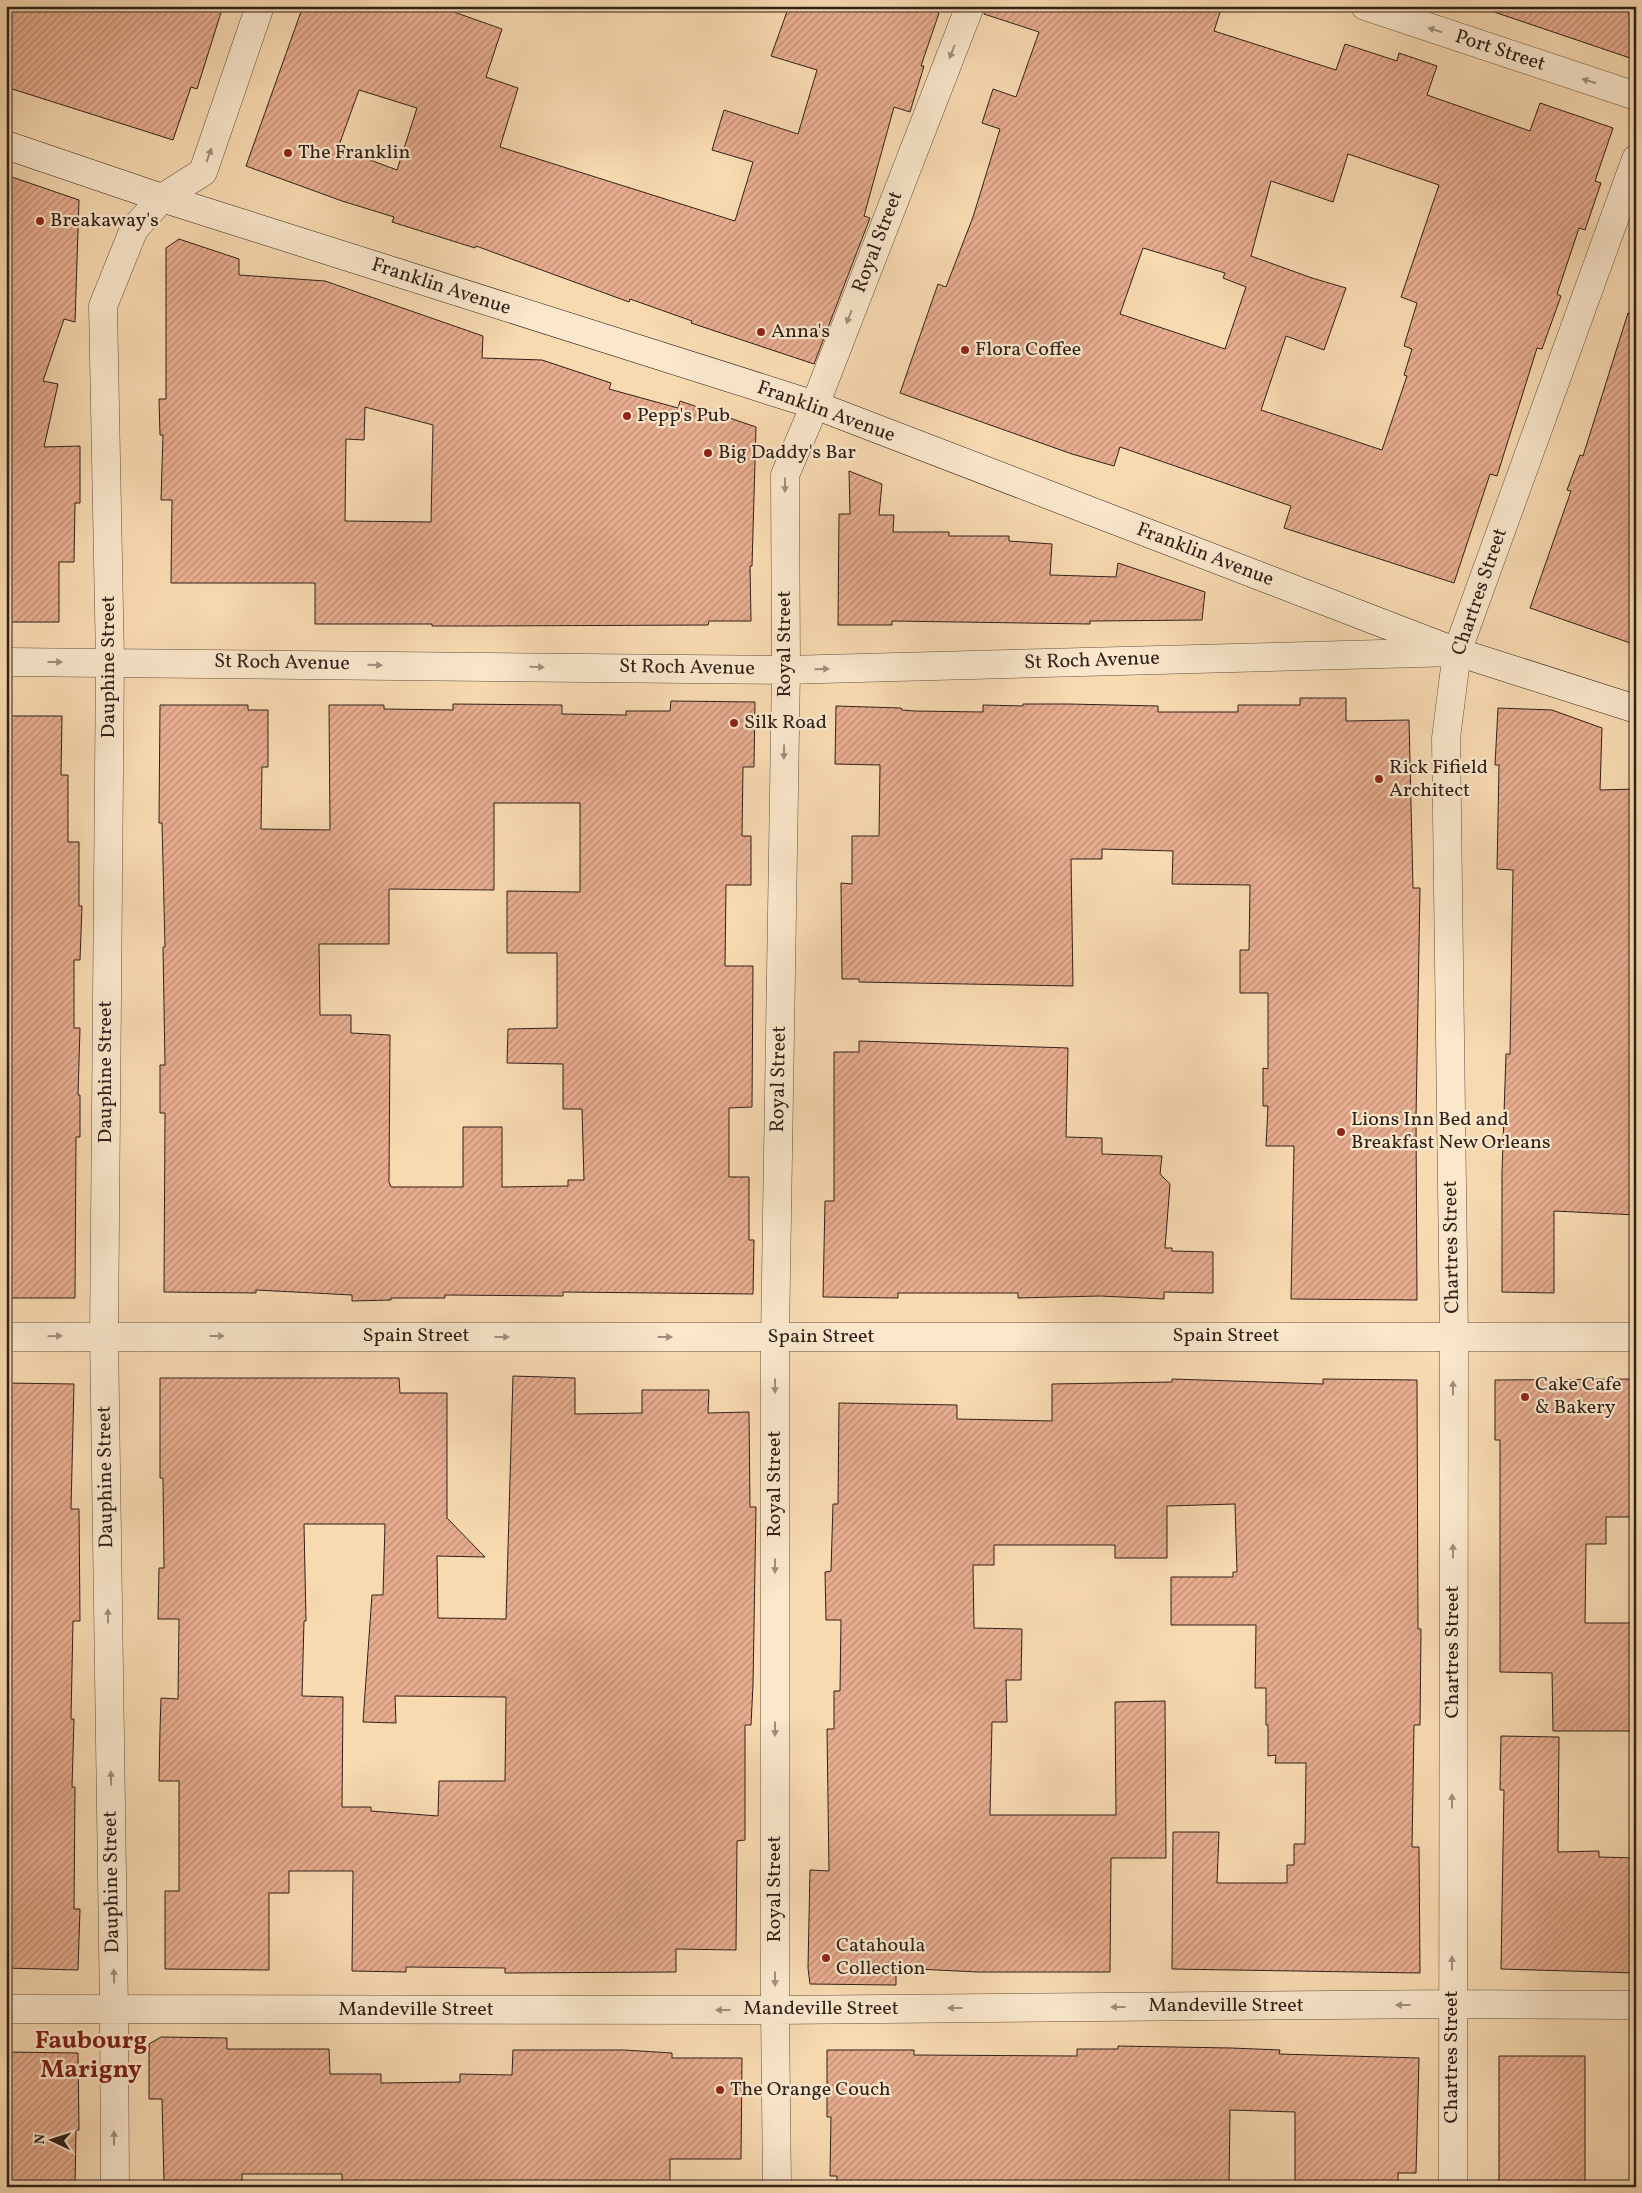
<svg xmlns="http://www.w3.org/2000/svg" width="1642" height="2193" font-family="Vollkorn,serif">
<defs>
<pattern id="building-hatch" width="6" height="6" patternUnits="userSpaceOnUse" patternTransform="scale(1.25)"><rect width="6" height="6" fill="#e8ad8f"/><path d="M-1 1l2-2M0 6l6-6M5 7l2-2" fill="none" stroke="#bc8c74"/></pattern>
</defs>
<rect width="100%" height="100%" fill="#f8dab1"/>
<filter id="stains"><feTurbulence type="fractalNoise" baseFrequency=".004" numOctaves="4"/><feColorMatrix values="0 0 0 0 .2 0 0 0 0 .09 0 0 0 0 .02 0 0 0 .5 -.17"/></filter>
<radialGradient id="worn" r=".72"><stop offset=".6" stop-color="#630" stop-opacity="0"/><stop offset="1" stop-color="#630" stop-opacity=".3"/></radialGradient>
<path fill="url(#building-hatch)" stroke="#30211a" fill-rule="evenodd" d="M6,6H223L197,89L191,87L173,140L6,87Z
M303,6H437L502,29L486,77L518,88L500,147L735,221L753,162L712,150L724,110L798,134L817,70L771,56L789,6H920L939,13L921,66H924L910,112L894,107L864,216L870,218L814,364L691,323L692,321L630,299L629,302L476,246L475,248L392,222L394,217L342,201L246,166ZM359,90L417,108L397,170L338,148Z
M985,6H1222L1214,31L1336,70L1345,44L1397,61L1399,53L1437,66L1427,95L1530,131L1540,103L1613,128L1595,181L1601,183L1585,230L1579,228L1557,294L1561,296L1542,349L1537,348L1497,476L1490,474L1454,583L1284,528L1291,506L1120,447L1114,466L1072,454L900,393L938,284L946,287L973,217L1000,129L982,123L993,89L1016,97L1039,32L984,14ZM1348,154L1439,185L1401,297L1417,303L1404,346L1412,349L1404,375L1407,376L1382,450L1261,410L1286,336L1324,350L1346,288L1312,278L1251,256L1271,181L1333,202ZM1143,248L1225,273L1223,278L1246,287L1225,349L1120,314Z
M1495,6H1636V60L1494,12Z
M6,175L79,200L75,322L64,319L43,381L58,384L44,447L80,446V503H75L74,562H59V622H6Z
M179,239L239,259V275L325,281L483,336L482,358L542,360L611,383L609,389L678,408L680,401L756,427L752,566H750L751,621H709L708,625L481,626H432V624H315V583H171L172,500H161L163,435H160L159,399H166V248ZM365,407L433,425L431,522L345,521L346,439L364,440Z
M1628,313L1636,314V645L1530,608L1571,491L1567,490L1580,455L1583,456Z
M849,471L882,484L879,515H894L893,532H949V536H1009V541L1052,544L1050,575L1116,577L1118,563L1205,592L1202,620L1090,621V624L892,621V625H838L839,514H850Z
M1300,698H1346V721L1409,720L1413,888H1420L1416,1118L1417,1300L1291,1299L1294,1146H1266L1268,1106H1263V1068L1268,1069V993H1240V950H1249L1250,885L1172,884L1173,851L1102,849V859H1071L1073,986L859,982V979H842L841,883L852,884V836H879L880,765L835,764L836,706L901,708L902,710L915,711L983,712V705L1023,706V704H1069L1158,706V712H1238V705H1300Z
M671,701L755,702L754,767H743L742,836H751V885H726L725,966H753L752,1107L729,1108V1177H749V1240H754L753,1294L563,1292V1296L445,1295V1298H391V1300L352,1301V1295L256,1290V1293L164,1292L165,1113H160V1065H165L163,947H165L162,823H159L160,705H248V710H268V767H262L261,829L330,830L329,705H384V709L453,710V704L562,705V714L626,715V711H670ZM494,803H580V892L507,891V953H557V1028L508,1029L507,1063L563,1064V1109H582L584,1180H568V1186L502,1187V1127H463V1187H391L389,1182L390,1035L351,1033V1015H320L319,944H389V889L494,890Z
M1498,708L1552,710L1602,728L1600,790L1636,789V1215L1554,1211V1293L1502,1292V1173L1506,1054H1510L1513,870L1497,869L1499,765H1495Z
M6,716H62L61,775H68V842H79V906H82L80,960H74V1028H80L78,1095H80V1137H76L75,1298H6Z
M859,1041L1068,1048L1066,1137L1102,1138V1154L1162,1156L1160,1174L1170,1184L1165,1248H1172V1251L1213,1252V1293L1164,1292V1299L1100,1296L1018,1298V1293H898V1298L823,1297L825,1201H834V1052H859Z
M513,1376L575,1378V1414L642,1413V1390H709L708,1413L749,1412L750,1507H756L753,1685L751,1725H745V1840L737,1841L736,1950L676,1949V1972L505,1973V1968L406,1967V1972L352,1971L353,1871H289V1893H269V1970L165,1969V1891H179V1781H159L160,1730L161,1698L178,1699L179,1619H158L159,1568H164L163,1478H160V1378H399L400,1393H447V1518L485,1557L437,1556L438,1618L506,1619ZM304,1524H385L383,1595H372L363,1722L396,1723L395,1696L506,1697L505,1781H439L438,1816L371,1811V1807H342L343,1697L302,1696L304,1621H306Z
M1172,1379L1323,1384V1379L1417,1380L1418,1629H1421L1420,1725H1414L1412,1847H1419L1420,1973L1172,1969L1173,1832H1219L1217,1883H1287V1865H1294V1844H1305L1306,1763H1275L1276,1755L1268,1756V1725H1266V1688H1255L1256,1625H1171V1577H1233V1572H1237L1235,1504L1167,1506V1558H1115V1545H994V1565H973L974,1628L1022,1629L1021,1680H1006L1007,1722H992L990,1815H1116L1115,1702L1165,1701L1166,1858H1111L1110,1972H978L896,1968V1985L810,1984L808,1968L810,1870L829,1871L827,1729H834V1691H840L841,1620H826L825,1572L831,1571L833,1504H838L839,1403L957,1405V1419L1052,1421V1384L1172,1382Z
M1636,1379V1517H1606V1544H1586L1585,1623H1636V1731H1553L1552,1673L1500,1672V1440H1495V1380Z
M6,1383L74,1384L71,1509H79L80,1621H73L71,1719H74L72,1787H75L74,1909H80L78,1970L6,1968Z
M1501,1736L1559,1737L1558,1852L1599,1851V1857L1636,1858V1973L1501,1969L1504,1790H1500Z
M161,2037L227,2038V2049H329L330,2074H381V2083L460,2082V2074L512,2075L513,2050H624L672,2053V2058H742L741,2159H670V2187H342V2174H242V2183L164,2182L162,2099H149V2044Z
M1118,2046L1231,2048L1280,2050L1279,2054L1419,2058L1416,2173H1398V2187H1295V2112L1230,2110L1229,2187H837V2176H830L831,2117H827V2050H914V2055L1077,2056V2049H1118Z
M6,2052L78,2053L79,2130H76L75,2187H6Z
M1499,2056H1585V2187H1499Z"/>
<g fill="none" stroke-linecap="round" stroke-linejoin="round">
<defs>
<path id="street" d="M1365,6L1636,96
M6,662L786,670L1457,652
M6,1337H1636
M6,2009L775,2010L1452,2004L1636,2005
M115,2187L114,2010L104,1335L110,661L103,306L134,229L162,198L203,172L260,6
M777,2187L775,2010V1337L786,670L785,475L815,405L970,6
M1453,2187L1454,1335L1446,738L1457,652L1636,159"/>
<path id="secondary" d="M6,145L162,198L815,405L1457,652L1636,709"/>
</defs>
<use href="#street" stroke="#624f40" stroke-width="29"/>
<use href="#secondary" stroke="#30211a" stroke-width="29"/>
<use href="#street" stroke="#fae7cc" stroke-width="28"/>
<use href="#secondary" stroke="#fae7cc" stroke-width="28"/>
</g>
<defs><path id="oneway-solid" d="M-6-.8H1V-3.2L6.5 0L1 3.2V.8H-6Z" transform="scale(1.25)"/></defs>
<g fill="#9f8e7c">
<use href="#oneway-solid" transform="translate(1435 30) rotate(-162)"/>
<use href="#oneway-solid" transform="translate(952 52) rotate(111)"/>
<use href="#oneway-solid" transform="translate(1589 81) rotate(-162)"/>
<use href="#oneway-solid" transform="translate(209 155) rotate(-70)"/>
<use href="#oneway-solid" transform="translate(849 317) rotate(111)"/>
<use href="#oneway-solid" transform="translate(785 485) rotate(90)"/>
<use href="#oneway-solid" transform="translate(55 662)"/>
<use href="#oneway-solid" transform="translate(375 665) rotate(1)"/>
<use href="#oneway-solid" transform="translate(537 667) rotate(1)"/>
<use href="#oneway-solid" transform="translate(822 669) rotate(-2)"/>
<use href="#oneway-solid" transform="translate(784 752) rotate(91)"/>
<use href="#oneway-solid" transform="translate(55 1336) rotate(-1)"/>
<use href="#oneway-solid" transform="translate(217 1336)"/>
<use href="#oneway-solid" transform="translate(502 1337)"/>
<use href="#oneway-solid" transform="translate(665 1337)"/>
<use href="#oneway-solid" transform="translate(775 1386) rotate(90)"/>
<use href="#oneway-solid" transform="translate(1453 1388) rotate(-90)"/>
<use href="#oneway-solid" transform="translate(1453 1551) rotate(-90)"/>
<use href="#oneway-solid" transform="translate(775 1566) rotate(90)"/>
<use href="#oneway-solid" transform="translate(108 1616) rotate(-91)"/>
<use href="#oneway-solid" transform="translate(775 1729) rotate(90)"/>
<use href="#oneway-solid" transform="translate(111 1778) rotate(-91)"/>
<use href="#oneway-solid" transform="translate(1452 1801) rotate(-90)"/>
<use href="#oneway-solid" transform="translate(1452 1963) rotate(-90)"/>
<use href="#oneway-solid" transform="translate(114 1976) rotate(-91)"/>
<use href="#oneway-solid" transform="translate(775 1979) rotate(90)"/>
<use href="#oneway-solid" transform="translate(1403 2005) rotate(180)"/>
<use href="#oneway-solid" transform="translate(1118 2007) rotate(180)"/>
<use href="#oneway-solid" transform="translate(955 2008) rotate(180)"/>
<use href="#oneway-solid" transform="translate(723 2010) rotate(180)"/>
<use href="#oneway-solid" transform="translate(114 2138) rotate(-90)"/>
</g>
<g fill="#8f2418" stroke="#fae7cc" stroke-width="2">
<circle cx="288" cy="153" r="5"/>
<circle cx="40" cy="221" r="5"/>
<circle cx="761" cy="332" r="5"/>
<circle cx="965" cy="350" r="5"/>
<circle cx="627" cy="416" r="5"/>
<circle cx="708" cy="453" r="5"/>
<circle cx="734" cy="723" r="5"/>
<circle cx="1379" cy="779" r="5"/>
<circle cx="1341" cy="1132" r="5"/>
<circle cx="1525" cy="1397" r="5"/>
<circle cx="826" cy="1958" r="5"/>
<circle cx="720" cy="2090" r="5"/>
</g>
<g text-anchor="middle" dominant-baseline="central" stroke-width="4.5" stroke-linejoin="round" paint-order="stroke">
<g font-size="20" fill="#30211a" stroke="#fae7cc">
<text transform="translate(1500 51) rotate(18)">Port Street</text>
<text transform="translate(878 242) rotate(-69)">Royal Street</text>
<text transform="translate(441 287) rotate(18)">Franklin Avenue</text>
<text transform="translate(826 412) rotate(20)">Franklin Avenue</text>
<text transform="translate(1205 555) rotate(21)">Franklin Avenue</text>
<text transform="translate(1480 592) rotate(-71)">Chartres Street</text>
<text transform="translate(785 644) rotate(-90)">Royal Street</text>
<text transform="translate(1092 661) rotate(-2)">St Roch Avenue</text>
<text transform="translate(282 663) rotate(1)">St Roch Avenue</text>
<text transform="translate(109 667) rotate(-90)">Dauphine Street</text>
<text transform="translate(687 668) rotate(1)">St Roch Avenue</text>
<text transform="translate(106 1072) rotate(-90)">Dauphine Street</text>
<text transform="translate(779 1079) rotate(-89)">Royal Street</text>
<text transform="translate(1452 1247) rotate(-91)">Chartres Street</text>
<text x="416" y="1336">Spain Street</text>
<text x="1226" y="1336">Spain Street</text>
<text x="821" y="1337">Spain Street</text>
<text transform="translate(106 1477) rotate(-91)">Dauphine Street</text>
<text transform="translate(775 1484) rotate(-90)">Royal Street</text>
<text transform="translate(1453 1652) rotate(-90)">Chartres Street</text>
<text transform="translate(112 1882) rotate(-91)">Dauphine Street</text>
<text transform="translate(775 1889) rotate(-90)">Royal Street</text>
<text x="1226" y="2006">Mandeville Street</text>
<text x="821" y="2009">Mandeville Street</text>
<text x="416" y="2010">Mandeville Street</text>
<text transform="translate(1452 2057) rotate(-90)">Chartres Street</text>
</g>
<g font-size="20" fill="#30211a" stroke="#fae7cc" text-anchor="start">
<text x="298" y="153">The Franklin</text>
<text x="50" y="221">Breakaway's</text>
<text x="771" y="332">Anna's</text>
<text x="975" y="350">Flora Coffee</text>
<text x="637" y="416">Pepp's Pub</text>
<text x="718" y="453">Big Daddy's Bar</text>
<text x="744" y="723">Silk Road</text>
<text x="1389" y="768">Rick Fifield<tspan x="1389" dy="23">Architect</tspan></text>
<text x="1351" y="1120">Lions Inn Bed and<tspan x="1351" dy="23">Breakfast New Orleans</tspan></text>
<text x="1535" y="1385">Cake Cafe<tspan x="1535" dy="23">&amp; Bakery</tspan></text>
<text x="836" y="1946">Catahoula<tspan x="836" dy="23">Collection</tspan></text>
<text x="730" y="2090">The Orange Couch</text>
</g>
<g font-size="25" font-weight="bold" fill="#7a1f14" stroke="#fae7cc">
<text x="91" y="2041">Faubourg<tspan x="91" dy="29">Marigny</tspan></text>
</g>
</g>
<rect width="1642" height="2193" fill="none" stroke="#f8dab1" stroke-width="25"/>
<rect x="8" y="8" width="1627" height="2178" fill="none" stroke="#30211a" stroke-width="2.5"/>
<rect x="12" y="12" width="1617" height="2168" fill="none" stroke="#30211a"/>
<g transform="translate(52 2140) rotate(274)" stroke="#fae7cc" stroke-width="4" paint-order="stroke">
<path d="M0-4L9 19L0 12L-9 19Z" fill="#30211a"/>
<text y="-8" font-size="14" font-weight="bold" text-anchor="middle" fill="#30211a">N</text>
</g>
<rect width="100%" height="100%" filter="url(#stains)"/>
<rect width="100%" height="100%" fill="url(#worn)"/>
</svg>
